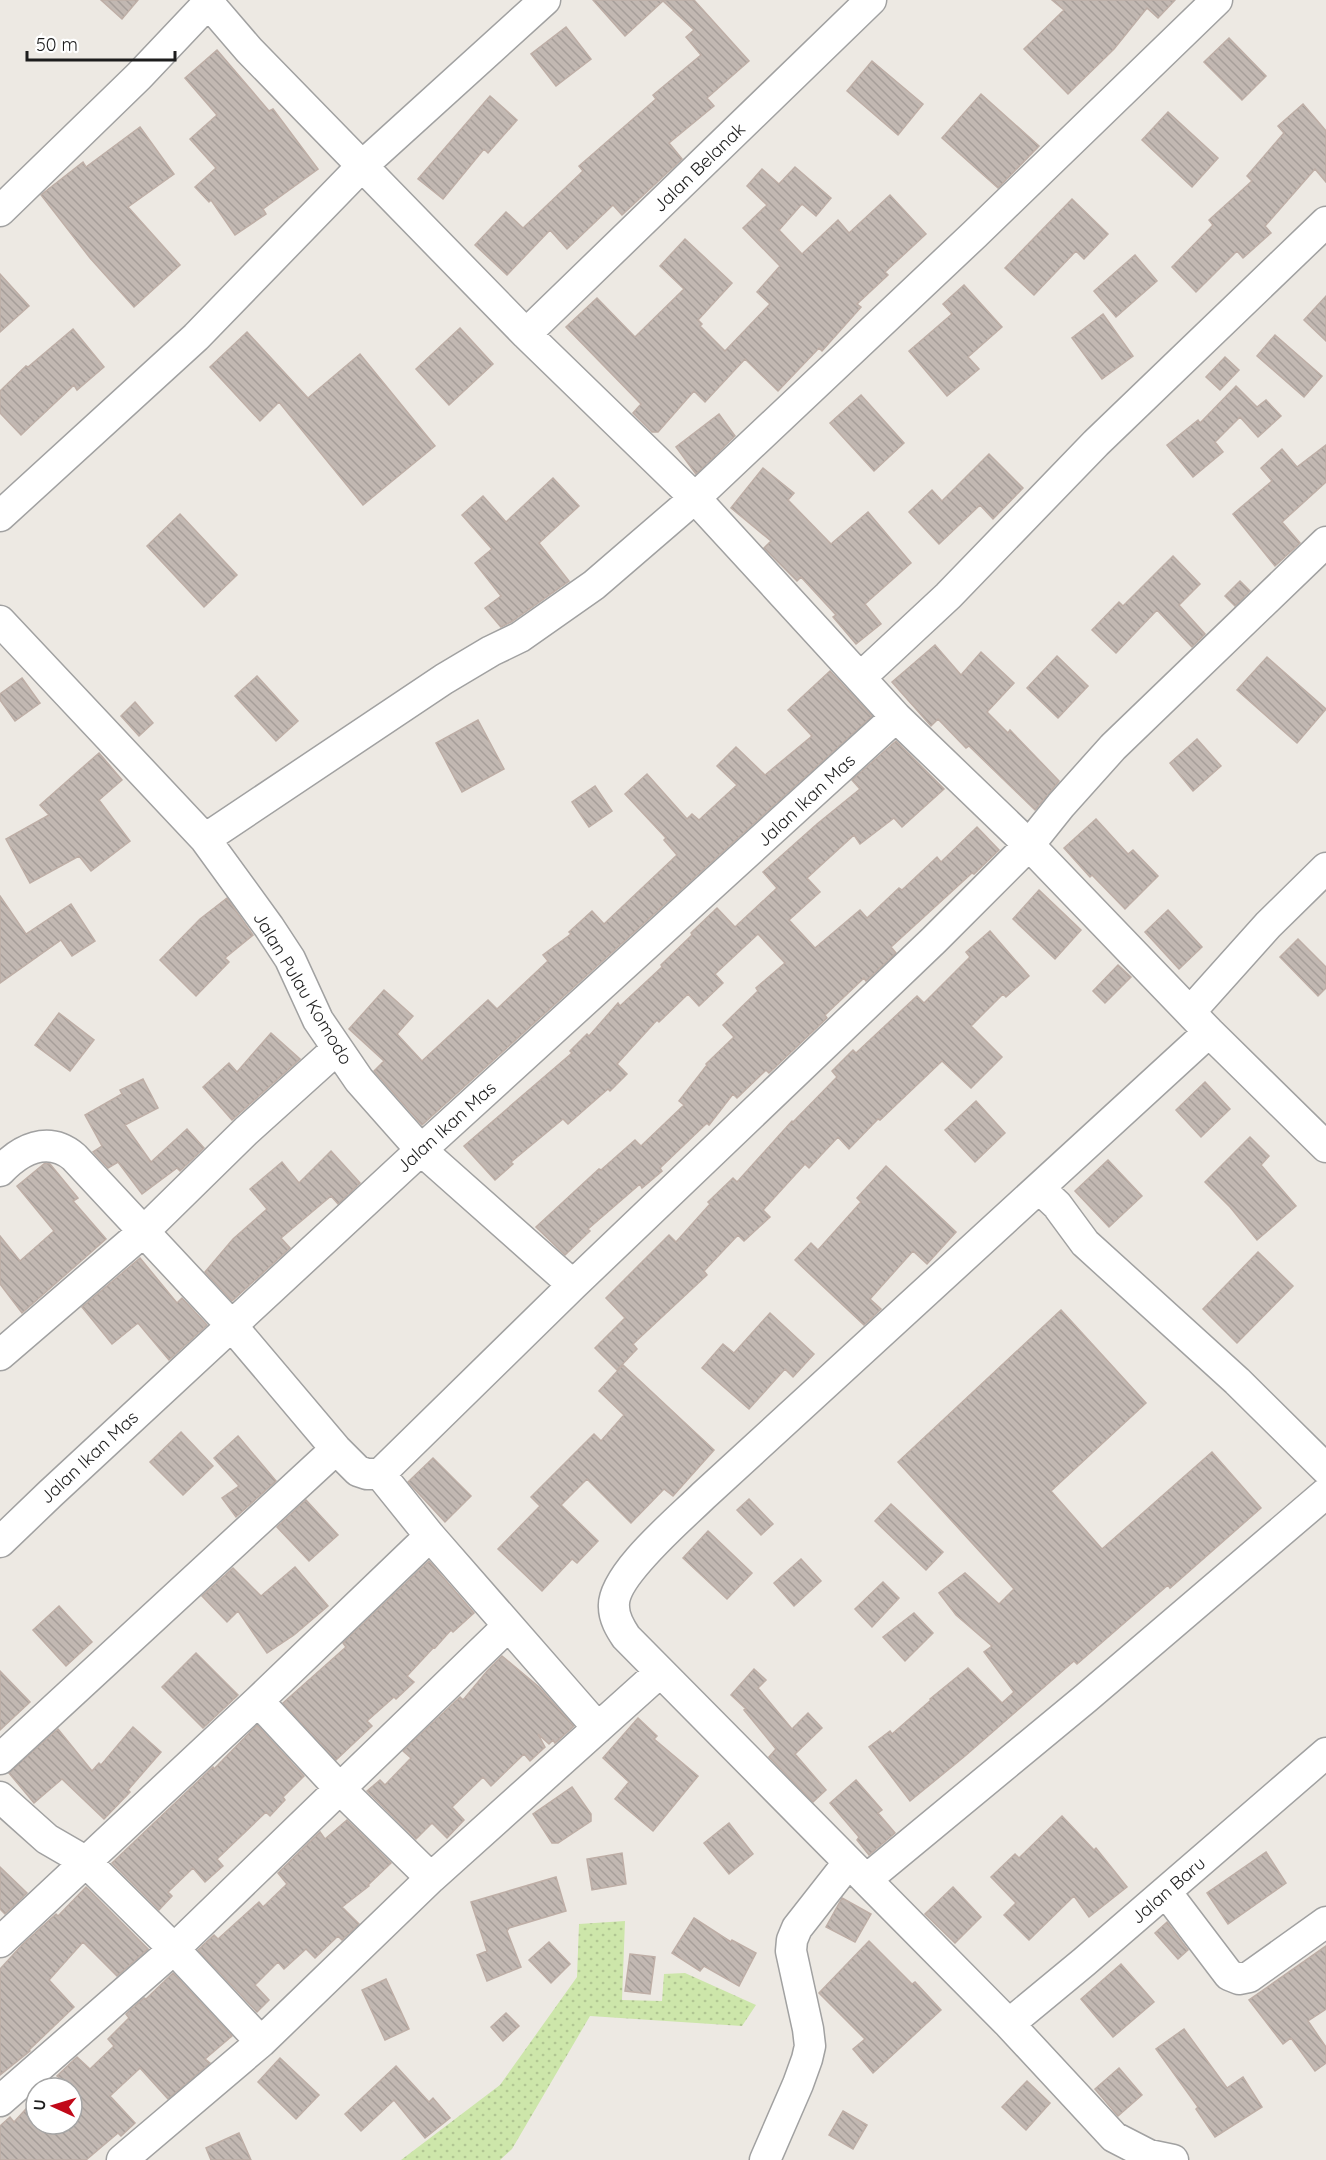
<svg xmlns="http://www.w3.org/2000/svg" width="1326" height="2160" font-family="Quicksand,sans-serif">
<defs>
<pattern id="grass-dots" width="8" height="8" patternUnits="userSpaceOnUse" patternTransform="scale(1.5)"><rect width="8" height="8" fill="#cde6aa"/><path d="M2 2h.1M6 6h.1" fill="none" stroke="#b0c592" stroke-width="1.8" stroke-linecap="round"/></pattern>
<pattern id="building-back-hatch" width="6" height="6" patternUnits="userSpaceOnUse" patternTransform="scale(1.5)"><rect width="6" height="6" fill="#c2b8b2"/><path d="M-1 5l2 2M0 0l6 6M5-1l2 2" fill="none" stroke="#a69e99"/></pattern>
</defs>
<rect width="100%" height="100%" fill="#ede9e3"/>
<path fill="url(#grass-dots)" d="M625,1921L622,2000L662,2001L664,1974L685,1973L756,2005L742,2026L590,2016L512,2149L500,2160H401L500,2085L577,1977L579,1924Z"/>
<path fill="url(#building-back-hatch)" stroke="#beaea6" stroke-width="1.5" d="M101,0H138L122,19Z
M593,0H694L749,61L707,98L714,106L669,143L682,159L622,215L613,205L567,249L550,230L507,275L475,245L506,212L523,228L583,171L579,166L656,99L653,95L701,55L686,37L694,30L663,1L625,36Z
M1052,0H1175L1158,18L1147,8L1114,49L1068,94L1024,49L1064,10Z
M566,27L591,59L556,86L531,54Z
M1229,38L1266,76L1242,100L1204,62Z
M217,50L269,111L273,109L318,169L263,209L266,214L235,235L211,200L209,202L195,187L216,168L190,139L217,115L185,78Z
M872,61L923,104L898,135L847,91Z
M981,94L1039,146L998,188L942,138Z
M490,96L517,120L488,153L484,149L443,199L418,179Z
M1303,104L1326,131V182L1315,169L1265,226L1271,233L1243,258L1237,251L1196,292L1172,267L1213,225L1209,220L1252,181L1247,176L1284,133L1278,126Z
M1168,112L1218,158L1192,187L1142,140Z
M140,127L174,174L128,207L180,265L134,307L90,258L41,195L83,162L86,167Z
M795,167L831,198L816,216L802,204L779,230L802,254L838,220L849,233L890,195L926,234L885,272L888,275L857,304L861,307L822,351L819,348L778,391L745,359L705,402L694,391L658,432H652L633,413L641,404L566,327L597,298L635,337L684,289L660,266L685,239L732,283L698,320L702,324L700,326L725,351L770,304L757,292L780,266L743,228L767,205L747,186L762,169L779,184Z
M1072,199L1108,234L1084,259L1076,251L1034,295L1005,268Z
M1135,255L1157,281L1116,317L1094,291Z
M0,274L29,306L0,332Z
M964,285L1002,327L968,357L979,369L947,396L909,351L952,314L943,304Z
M1326,296V341L1304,320Z
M1103,314L1133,356L1102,379L1072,338Z
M460,328L493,364L449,405L416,369Z
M73,329L104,367L77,390L74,385L21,435L0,413V391L26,366L28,367Z
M247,332L308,398L360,354L435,446L363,505L279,402L260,421L210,367Z
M1275,335L1322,376L1304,397L1257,356Z
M1225,357L1239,370L1220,390L1206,377Z
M1236,386L1257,407L1266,400L1281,416L1258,437L1240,417L1215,442L1223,452L1193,477L1167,445L1198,420L1200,423Z
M861,395L904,443L874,471L830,423Z
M719,414L735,436L696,474L676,447Z
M1326,445V482L1282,522L1300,543L1275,566L1233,514L1272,481L1261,468L1282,449L1297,467Z
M989,454L1023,488L993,519L980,505L939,544L909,512L932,490L942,501Z
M763,468L794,493L788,500L831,544L868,512L911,563L865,604L881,624L856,644L833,617L836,615L801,577L797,581L764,548L771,541L731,508Z
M553,478L579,506L539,543L569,581L511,622L501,627L485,608L501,596L475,563L492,549L462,515L483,496L506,522Z
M180,514L237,575L204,607L147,546Z
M1173,556L1200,584L1179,605L1205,634L1192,647L1157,610L1116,653L1092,630L1119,602L1123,606Z
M1240,581L1250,591L1235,606L1225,596Z
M935,645L961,675L981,652L1014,683L987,712L1008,733L1010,730L1059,781L1035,810L969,746L966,748L938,719L931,726L892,682Z
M1057,656L1088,686L1058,718L1027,688Z
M1267,657L1326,709L1297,743L1237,690Z
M830,671L872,716L422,1125L374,1071L384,1061L349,1029L384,990L413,1016L397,1034L422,1061L488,1000L497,1009L548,961L543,955L571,934L569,932L592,911L604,924L677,855L664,840L666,838L625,794L647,774L687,819L692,814L699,820L737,785L717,766L736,747L765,775L812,736L788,710Z
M257,676L298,721L276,741L235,696Z
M22,678L40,703L15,721L0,700V694Z
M135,702L153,723L139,736L121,716Z
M478,720L504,769L462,792L436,743Z
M1197,739L1221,766L1193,791L1170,763Z
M896,741L944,789L902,827L894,818L860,844L854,835L807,878L820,892L789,920L815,948L860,910L867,918L899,888L902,890L937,857L941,862L977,827L999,850L974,874L972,873L891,947L896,953L866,981L864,978L825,1015L827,1018L769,1073L766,1070L737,1098L733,1094L709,1125L707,1123L660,1168L662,1171L642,1188L640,1184L588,1229L590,1231L565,1255L536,1227L599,1169L601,1170L635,1140L641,1146L684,1105L679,1101L707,1065L706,1064L734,1037L723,1025L758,991L756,988L785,963L758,934L715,974L723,983L699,1006L688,994L659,1022L657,1020L617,1064L627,1074L610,1091L608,1089L568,1124L563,1119L511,1162L513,1164L495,1180L464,1146L572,1053L570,1051L587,1034L589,1036L618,1003L620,1006L662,967L661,965L692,935L691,933L717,908L735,927L777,888L763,872L817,824L860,789L852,780Z
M99,753L122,780L99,800L130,841L91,871L79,856L30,883L6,839L49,815L40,805Z
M595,786L612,811L589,827L572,802Z
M1096,819L1128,854L1133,850L1158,876L1125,909L1092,875L1090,877L1064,848Z
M1039,890L1081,930L1055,959L1013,919Z
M0,896L26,934L71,904L95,941L72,956L61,940L0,983Z
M227,898L253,935L225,958L229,962L196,996L160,960L200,919Z
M1168,910L1202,947L1179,969L1145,932Z
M990,931L1029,976L1006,997L1003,994L971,1026L1002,1057L971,1088L942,1061L880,1120L878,1119L849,1149L838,1137L809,1168L805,1164L763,1210L770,1217L744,1241L738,1235L704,1271L707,1275L633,1344L637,1349L617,1370L595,1348L625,1318L606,1298L669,1235L676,1242L710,1204L708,1202L733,1178L737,1182L792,1121L793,1122L837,1077L832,1071L853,1050L856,1053L917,996L924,1003L970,957L966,952Z
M1298,939L1326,967V988L1318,996L1280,957Z
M1118,965L1131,977L1105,1003L1093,991Z
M59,1013L94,1040L70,1071L35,1045Z
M271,1033L300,1059L232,1120L203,1087L229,1063L237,1072Z
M143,1079L158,1108L125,1125L151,1162L187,1129L204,1148L180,1171L177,1168L142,1194L118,1162L108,1168L93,1152L102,1146L85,1115L122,1094L120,1090Z
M1205,1082L1230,1109L1201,1137L1176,1110Z
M976,1101L1005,1133L975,1162L945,1130Z
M1250,1137L1269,1156L1261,1165L1296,1206L1257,1240L1230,1207L1205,1182Z
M331,1151L360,1183L338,1204L331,1196L281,1238L290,1248L232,1301L205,1272L233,1239L267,1209L250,1189L282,1162L299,1183Z
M1108,1160L1142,1196L1109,1227L1075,1191Z
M45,1163L50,1164L78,1198L73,1201L106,1239L22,1313L0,1284V1236L20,1261L54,1231L17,1186Z
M886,1166L956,1232L927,1264L913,1251L870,1299L881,1309L864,1325L795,1260L811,1243L818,1250L861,1202L857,1198Z
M1258,1252L1293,1286L1237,1343L1203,1309Z
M140,1258L177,1303L182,1298L207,1325L169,1360L138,1323L112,1344L82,1307Z
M1061,1310L1146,1403L1051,1491L1102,1549L1212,1452L1261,1508L1170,1588L1168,1585L1077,1664L1074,1661L965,1756L910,1801L869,1747L890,1731L892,1734L931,1700L930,1699L968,1668L1002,1703L1014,1692L984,1652L992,1646L956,1615L939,1593L965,1573L999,1604L1014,1589L898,1462Z
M770,1313L814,1354L793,1377L785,1369L749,1409L702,1368L723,1344L734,1353Z
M623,1365L714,1450L673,1496L664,1489L631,1523L587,1479L561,1505L598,1541L577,1563L572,1559L542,1591L498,1549L540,1506L531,1497L594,1434L601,1441L624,1415L599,1391Z
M181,1432L213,1466L183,1495L150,1462Z
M238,1436L276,1481L236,1517L222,1498L239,1486L214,1458Z
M433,1458L471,1496L445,1522L408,1482Z
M749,1499L773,1524L761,1535L737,1510Z
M306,1500L338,1535L309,1561L277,1527Z
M891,1504L943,1552L926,1570L875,1521Z
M708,1531L752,1573L727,1599L683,1558Z
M801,1559L821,1581L794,1606L774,1583Z
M429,1561L474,1613L453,1632L451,1630L435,1648L434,1647L407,1676L414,1682L396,1699L394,1697L367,1721L372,1726L336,1760L283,1703L346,1647L343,1643Z
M295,1567L328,1606L294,1635L267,1653L238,1611L227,1622L202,1596L233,1568L261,1596Z
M883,1582L899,1598L872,1627L855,1609Z
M59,1606L92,1642L66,1666L33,1630Z
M914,1613L933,1633L905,1661L883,1637Z
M196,1653L238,1695L203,1728L162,1687Z
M502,1656L539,1687L574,1726L555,1743L553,1740L549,1744L538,1734L545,1747L530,1761L524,1754L491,1786L483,1777L452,1807L464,1820L447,1838L432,1823L416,1839L367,1791L380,1780L385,1785L411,1758L403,1751L460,1697L463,1700L488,1670Z
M754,1669L766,1680L758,1688L792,1729L808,1713L822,1728L795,1754L826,1790L813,1802L769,1757L776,1749L744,1710L746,1709L731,1695Z
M0,1671L30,1702L0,1730Z
M638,1718L657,1736L654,1739L698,1776L653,1831L615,1799L629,1782L603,1758Z
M257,1725L304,1776L283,1797L285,1800L270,1816L266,1812L217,1859L223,1866L205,1882L193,1868L168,1892L172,1896L159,1910L112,1863L213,1767L214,1769Z
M133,1727L161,1752L128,1790L130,1792L104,1819L62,1779L34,1803L9,1773L58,1729L92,1771L99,1763L101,1765Z
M856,1780L882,1810L878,1813L895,1833L869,1855L857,1840L859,1837L830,1803Z
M572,1787L591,1814V1821L558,1843H552L533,1814Z
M1062,1816L1094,1850L1096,1848L1127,1887L1089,1917L1074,1896L1029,1940L1004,1915L1016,1903L991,1877L1015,1854L1019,1858Z
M347,1820L391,1863L368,1885L369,1886L342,1907L359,1924L342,1940L338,1936L315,1958L306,1949L284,1969L278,1962L255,1985L269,2000L257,2012L198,1950L214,1935L218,1939L259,1902L263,1907L287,1884L278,1873L320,1832L325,1839Z
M729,1823L753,1854L729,1874L704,1843Z
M1266,1852L1286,1883L1228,1924L1207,1893Z
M622,1853L626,1884L592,1890L587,1859Z
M0,1867L27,1893L5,1914L0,1909Z
M556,1877L566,1911L509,1928L507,1931L521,1967L487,1981L477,1955L487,1951L471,1902Z
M86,1887L148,1949L117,1976L83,1942L49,1980L74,2007L29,2050L30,2051L0,2075V1969L22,1945L56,1914L58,1916Z
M953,1887L981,1917L955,1943L925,1914Z
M842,1898L871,1914L855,1942L826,1927Z
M694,1918L731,1942L732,1940L756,1953L739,1986L704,1966L700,1971L672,1953Z
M1167,1922L1188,1950L1178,1959L1155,1933Z
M869,1941L912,1984L915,1982L941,2010L873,2073L853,2049L865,2039L819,1993Z
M549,1942L570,1964L551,1983L529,1960Z
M1326,1946V2009L1308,2021L1326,2047V2063L1315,2071L1291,2038L1283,2044L1249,2000Z
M630,1954L655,1957L650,1994L625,1991Z
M1121,1964L1154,2002L1113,2037L1081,1999Z
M173,1973L232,2036L205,2059L210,2063L168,2099L140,2068L138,2070L110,2096L135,2123L121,2136L118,2133L86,2160H0V2126L10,2117L14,2122L36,2098V2124H72V2088L57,2076L77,2057L90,2069L114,2046L108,2039L129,2018L126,2014L144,1998L146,1999Z
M386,1979L409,2029L385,2040L362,1990Z
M506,2013L519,2026L503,2041L491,2027Z
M1184,2029L1227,2088L1243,2077L1262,2107L1215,2137L1196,2109L1198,2107L1156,2049Z
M280,2058L319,2095L296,2119L258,2082Z
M396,2066L429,2102L433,2098L450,2118L425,2138L394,2100L361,2131L345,2114Z
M1119,2068L1142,2095L1118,2116L1095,2089Z
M1027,2081L1050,2103L1026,2130L1002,2107Z
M843,2111L867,2125L853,2149L829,2135Z
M239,2133L251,2160H211L206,2148Z"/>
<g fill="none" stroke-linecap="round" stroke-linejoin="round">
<defs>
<path id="minor" d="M206,0L249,50L526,334L695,498L896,717L1029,845L1209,1032L1326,1147
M0,211L139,76L211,0
M526,334L871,0
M0,516L196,337L362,166L545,0
M0,621L205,839L269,927L290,959L318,1020L359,1080L421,1150L573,1285
M861,677L948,596L1096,443L1326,222
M205,839L444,679L491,651L520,637L594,585L695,498L975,234L1217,0
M1190,1012L1268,925L1326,868
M0,1171C21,1149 48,1135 74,1157L232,1326L336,1449L358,1471L367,1474H380L430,1536L598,1728
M1040,1189L1057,1205L1085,1243L1237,1381L1326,1469
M0,1355L143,1232L246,1131L337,1049
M380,1474L573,1285L934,940L1029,845L1061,805L1113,747L1326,542
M0,1542L50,1494L421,1150L896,717
M258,1701L340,1789L431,1878
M0,1759L336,1449
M0,1797L47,1839L85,1861L174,1949L261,2042
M867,1879L1086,1698L1326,1493
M1166,1892L1229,1975L1239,1979L1249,1977L1326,1922
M0,1942L258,1701L430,1536
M1009,2024L1084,1962L1326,1753
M0,2101L174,1949L508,1626
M122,2160L261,2042L431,1878L659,1673
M765,2160L798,2084L807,2059L810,2046L808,2029L791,1951L792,1940L797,1928L848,1863
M1173,2160L1149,2155L1114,2137L1009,2024L626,1637C620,1628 614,1618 614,1607C611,1576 681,1518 703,1496L1209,1032"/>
</defs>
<use href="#minor" stroke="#a1a1a1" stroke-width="33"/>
<use href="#minor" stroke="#fff" stroke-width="30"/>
</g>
<g text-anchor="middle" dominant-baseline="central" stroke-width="4.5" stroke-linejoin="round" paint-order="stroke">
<g font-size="18" fill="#1d1d1d" stroke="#fff">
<text transform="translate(699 167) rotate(-44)">Jalan Belanak</text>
<text transform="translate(806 800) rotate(-43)">Jalan Ikan Mas</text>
<text transform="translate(303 988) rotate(59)">Jalan Pulau Komodo</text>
<text transform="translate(446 1127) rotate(-42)">Jalan Ikan Mas</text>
<text transform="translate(89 1457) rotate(-43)">Jalan Ikan Mas</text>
<text transform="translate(1168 1890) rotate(-41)">Jalan Baru</text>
</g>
</g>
<g transform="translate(54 2106) rotate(274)"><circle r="28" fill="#ffffff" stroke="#a5a5a5" stroke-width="1.5"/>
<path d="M0-4.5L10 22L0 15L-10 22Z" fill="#c10818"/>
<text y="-9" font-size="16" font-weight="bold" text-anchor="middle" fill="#1d1d1d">U</text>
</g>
<path d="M27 51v9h148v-9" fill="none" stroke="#1d1d1d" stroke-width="3"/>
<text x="36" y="51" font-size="18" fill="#1d1d1d" stroke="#ffffff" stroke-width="4.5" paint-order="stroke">50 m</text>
</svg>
